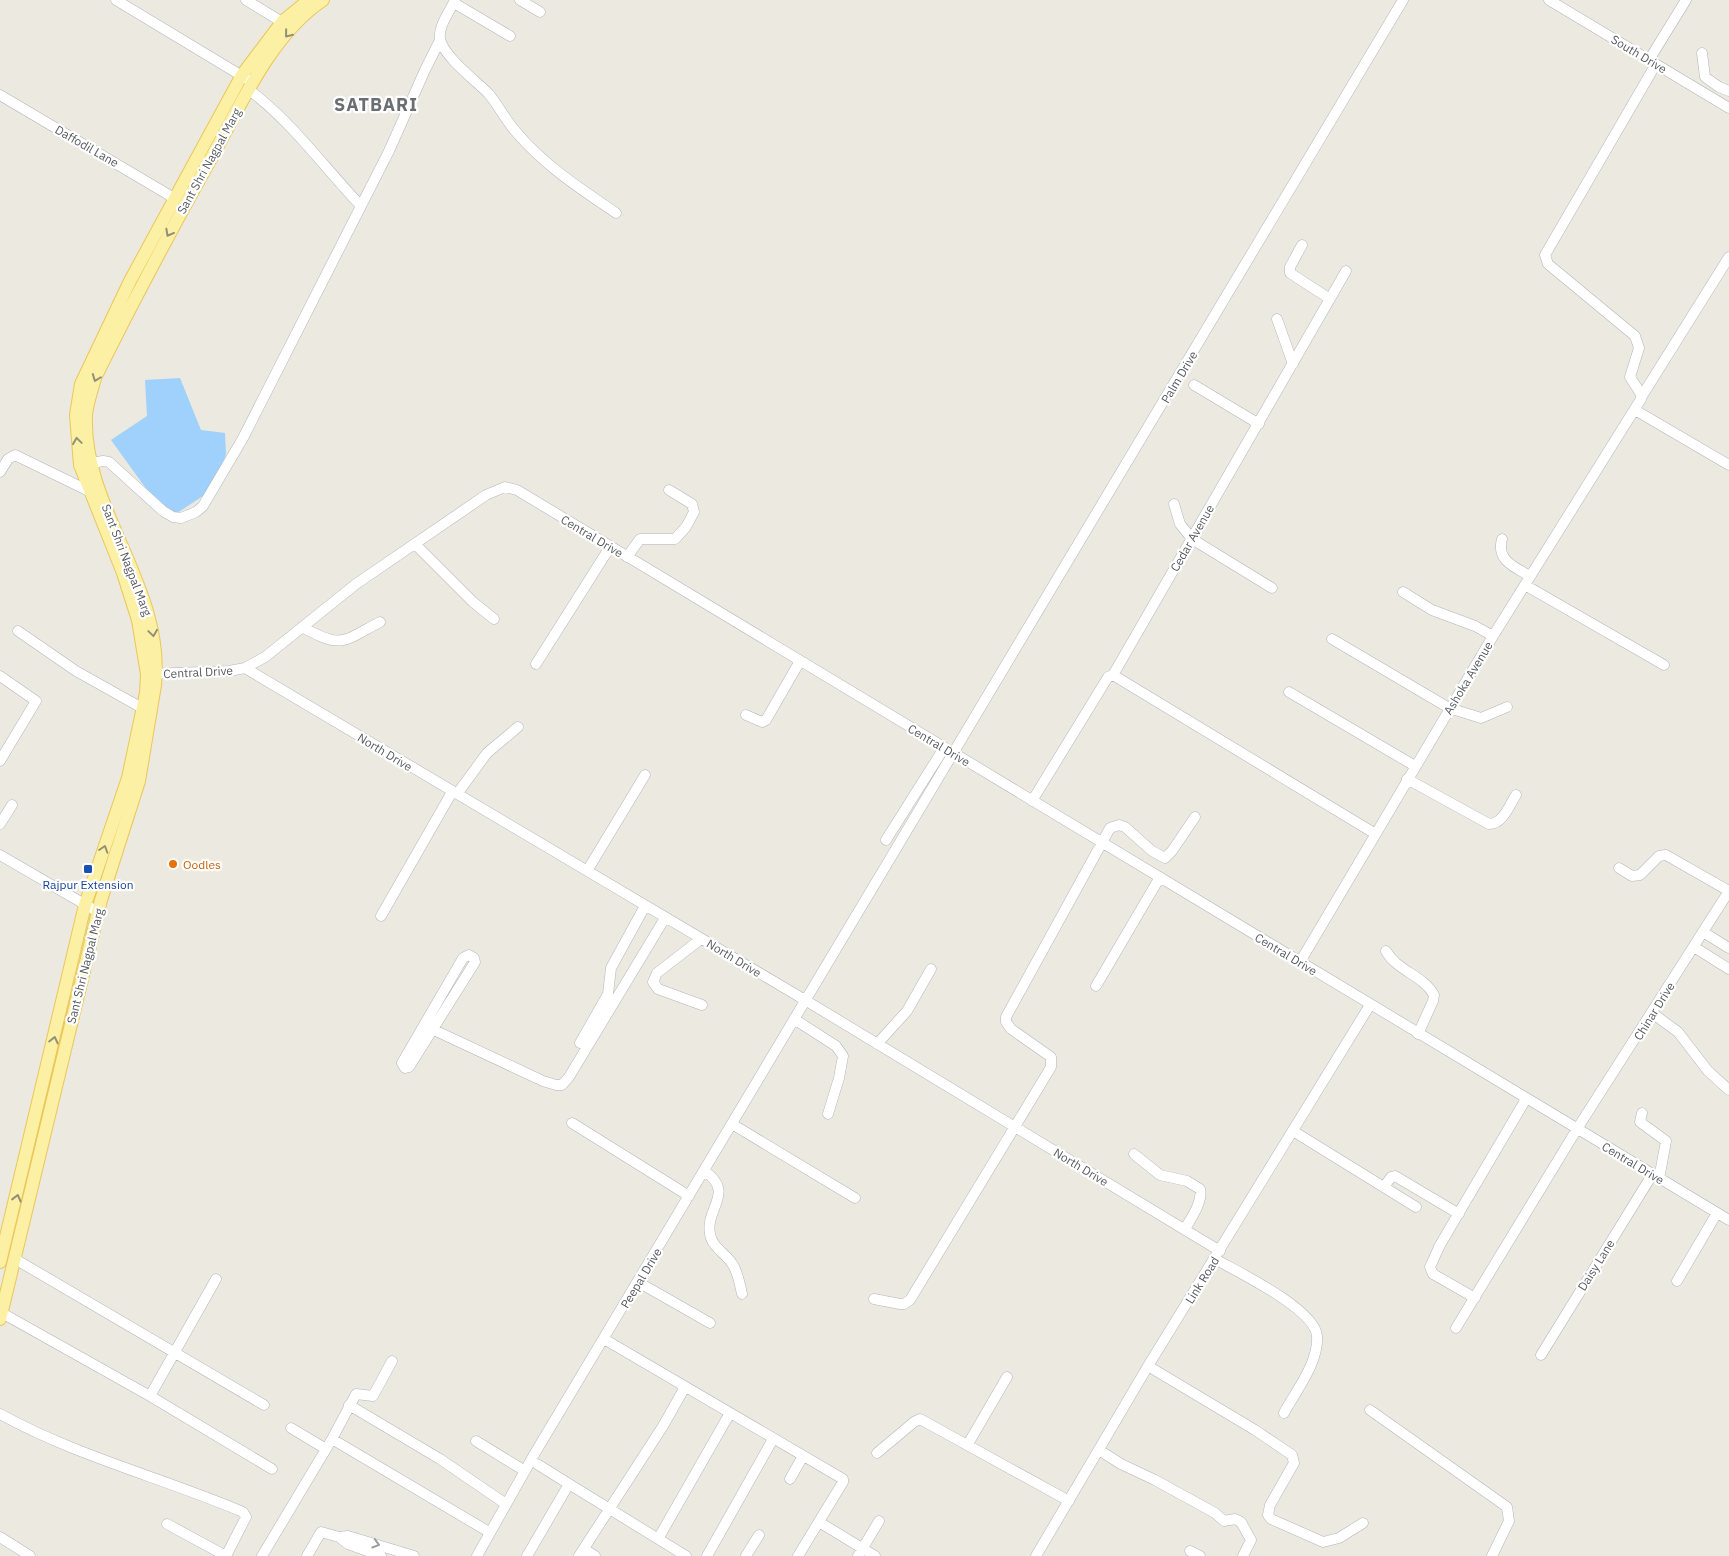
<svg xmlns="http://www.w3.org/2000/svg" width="1729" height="1556" font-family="'IBM Plex Sans',sans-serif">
<rect width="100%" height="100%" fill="#ebe9e0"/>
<path fill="#9fd1fc" d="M180,378L201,430L225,433L226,454L215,488L168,519L111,440L147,416L145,380Z"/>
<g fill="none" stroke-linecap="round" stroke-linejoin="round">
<defs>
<path id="minor" d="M116,0L247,79
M246,0L282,22
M455,0C450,11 438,26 440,39C444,57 475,80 488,93C499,106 506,121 517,133C545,166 581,189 616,213
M520,0L540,12
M1549,0L1729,108
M454,3L510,36
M1702,53L1705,77L1719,87L1729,91
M1649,60L1686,0
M248,89C292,122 323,166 361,206
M0,95L174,198
M1302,245L1290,267V273L1330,299
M1277,319L1293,364
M1194,385L1259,424
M1642,396L1729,257
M1635,410L1729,465
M86,464L103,461L109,462L163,511L173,517L181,518L196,512L203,506L243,438L389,151L425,70L440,40
M0,472L8,459L15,455L89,491
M1174,504L1180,524L1192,539L1272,588
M1502,539C1496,560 1514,567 1530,576
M415,544L473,602L494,619
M627,557L640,539H675L686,527L694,512L692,504L669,490
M1525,585L1664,665
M1403,592L1432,610L1475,626L1493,636
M302,627C342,649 342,642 380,622
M18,631L76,671L142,708
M1332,639L1449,708L1481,718L1507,707
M536,664L610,547
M245,668L805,1000L1220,1251
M149,674L229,671L245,668L265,657L356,584L486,495L505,487L517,490L1729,1220
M1113,675L1374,833
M0,676L36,701L0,761
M1289,692L1415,766
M746,715L762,722L766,720L800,661
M1407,779L1489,824C1503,824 1509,806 1516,795
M457,794L487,753L518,727
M1032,801L1108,677L1113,675L1346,271
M0,824L12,805
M886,840L944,748
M0,855L98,912
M1619,868L1632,876L1640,875L1659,856L1666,855L1729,891
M587,871L645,775
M381,916L452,792
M1703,932L1729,948
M701,939L657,973L653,982L658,989L702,1005
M1694,947L1729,969
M1386,951C1397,971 1423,975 1434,995L1433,1001L1418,1034
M469,955L474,958L475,962L409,1067L405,1068L402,1063L463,958Z
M1300,962L1493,636L1641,399V394L1630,377L1639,348L1635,336L1548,264L1545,255L1656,64
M1096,986L1160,877
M1652,1013L1678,1032L1708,1071L1729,1090
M794,1019L836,1046L843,1056L839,1078L828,1114
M434,1030L543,1081L556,1085H562L569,1077L665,918
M580,1043L608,994L611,968L645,906
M877,1044L907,1011L931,969
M1642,1113L1640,1122L1666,1141L1659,1179
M572,1123L689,1196
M732,1124L855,1198
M1293,1131L1416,1207
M1134,1154L1160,1175L1187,1181L1200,1189C1203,1202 1191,1218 1185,1229
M704,1171C736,1192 705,1208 710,1234C712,1248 727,1254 733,1265C738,1273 740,1285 742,1294
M1384,1187L1391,1177L1395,1176L1459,1214
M15,1259L264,1405
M1215,1259C1238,1272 1315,1309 1317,1336C1319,1362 1296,1391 1284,1413
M1677,1281L1717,1213
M638,1282L710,1323
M1475,1298L1433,1274L1430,1267L1440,1245L1526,1099
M874,1299L900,1304H904L910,1300L1051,1067V1057L1011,1029L1006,1022V1017L1110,828L1119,825L1125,827L1152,851L1165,858L1172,851L1195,817
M2,1313L150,1396L272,1469
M1456,1328L1577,1129L1729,891
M604,1339L843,1479V1482L798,1556
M1541,1355L1652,1175
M1148,1366L1255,1430L1292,1455L1294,1463L1270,1505L1268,1515L1271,1519L1323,1542L1339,1538L1363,1523
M150,1396L216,1279
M349,1405L440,1459L506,1504
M1370,1410L1507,1507L1509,1521L1492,1556
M0,1414C76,1456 163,1478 243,1512L246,1517L226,1556
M291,1428L326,1449
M332,1439L356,1394L373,1396L392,1361
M476,1441L525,1471
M968,1444L1007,1377
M1099,1450L1121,1464L1155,1480L1215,1513L1224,1521L1235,1519L1241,1522L1251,1540L1243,1556
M877,1453L914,1422L920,1419L1069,1501
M790,1479L803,1456
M569,1484L686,1556
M819,1522L875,1556
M167,1524L226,1556
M0,1537L30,1556
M339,1537L348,1544L381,1556
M658,1539L730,1413
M584,1549L595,1556
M1190,1551L1200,1556
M262,1556L332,1439L489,1532
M307,1556L321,1532L339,1537L348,1536L414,1556
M477,1556L535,1453L1403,0
M527,1556L569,1484L537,1464
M579,1556L663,1426L685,1387
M707,1556L773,1439
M746,1556L759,1535
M858,1556L879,1521
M1036,1556L1148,1366L1370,1005"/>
<path id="major" d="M0,1262L85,905L128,778L146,693L147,674L138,620L123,573L80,465L76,415L81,384L130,281L242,75L282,22L309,0
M0,1319L101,900L139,781L155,685C165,586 82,509 86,415C87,403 92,390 95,378C133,301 172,228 214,153C242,102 272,34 323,0"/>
</defs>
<use href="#minor" stroke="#b3b6bb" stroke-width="11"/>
<use href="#major" stroke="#ecc658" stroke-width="14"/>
<use href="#minor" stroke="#fff" stroke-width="10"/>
<use href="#major" stroke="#fcf0a4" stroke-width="12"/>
</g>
<defs><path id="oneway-chevron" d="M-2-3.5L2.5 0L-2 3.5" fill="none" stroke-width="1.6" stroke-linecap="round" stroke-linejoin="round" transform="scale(1.25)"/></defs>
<g stroke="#929078">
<use href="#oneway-chevron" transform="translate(288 34) rotate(129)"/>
<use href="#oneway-chevron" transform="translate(169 233) rotate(119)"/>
<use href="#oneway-chevron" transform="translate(96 378) rotate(111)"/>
<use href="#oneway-chevron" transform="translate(77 441) rotate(-98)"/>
<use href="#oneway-chevron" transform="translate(153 633) rotate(82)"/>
<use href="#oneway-chevron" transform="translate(104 849) rotate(-72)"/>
<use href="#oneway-chevron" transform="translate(54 1040) rotate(-77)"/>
<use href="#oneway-chevron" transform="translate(17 1198) rotate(-76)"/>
</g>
<use stroke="#9b9da0" href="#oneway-chevron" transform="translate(376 1544) rotate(16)"/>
<circle fill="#e8710a" stroke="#fff" stroke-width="2" cx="173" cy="864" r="5"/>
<rect fill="#1a4fb4" stroke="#fff" stroke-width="2" x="83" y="864" width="10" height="10" rx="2.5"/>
<g text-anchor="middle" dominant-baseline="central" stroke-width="4.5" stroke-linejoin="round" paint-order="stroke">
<g font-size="12" fill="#595c61" stroke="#fff">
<text transform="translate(1639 54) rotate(31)">South Drive</text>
<text transform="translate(87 146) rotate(30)">Daffodil Lane</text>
<text transform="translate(209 161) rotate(-61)">Sant Shri Nagpal Marg</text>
<text transform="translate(1179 377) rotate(-59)">Palm Drive</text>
<text transform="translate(592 536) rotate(31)">Central Drive</text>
<text transform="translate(1192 538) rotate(-60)">Cedar Avenue</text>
<text transform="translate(127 560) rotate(69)">Sant Shri Nagpal Marg</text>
<text transform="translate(198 672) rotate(-3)">Central Drive</text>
<text transform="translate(1468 678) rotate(-59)">Ashoka Avenue</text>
<text transform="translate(939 745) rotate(31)">Central Drive</text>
<text transform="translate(385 752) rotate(31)">North Drive</text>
<text transform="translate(1286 954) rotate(31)">Central Drive</text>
<text transform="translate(734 958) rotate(31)">North Drive</text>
<text transform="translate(85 966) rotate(-76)">Sant Shri Nagpal Marg</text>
<text transform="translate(1654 1011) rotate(-58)">Chinar Drive</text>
<text transform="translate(1633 1163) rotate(31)">Central Drive</text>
<text transform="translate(1081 1167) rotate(31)">North Drive</text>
<text transform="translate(1596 1265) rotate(-58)">Daisy Lane</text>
<text transform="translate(641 1278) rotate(-59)">Peepal Drive</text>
<text transform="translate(1202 1280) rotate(-58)">Link Road</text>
</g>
<g font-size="12" fill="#c56008" stroke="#fff" text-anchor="start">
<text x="183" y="864">Oodles</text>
</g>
<g font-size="12" fill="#164399" stroke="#fff">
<text x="88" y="884">Rajpur Extension</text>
</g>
<g font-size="18" font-weight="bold" letter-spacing="1" fill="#6a6e73" stroke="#fff">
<text x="376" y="104">SATBARI</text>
</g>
</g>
</svg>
